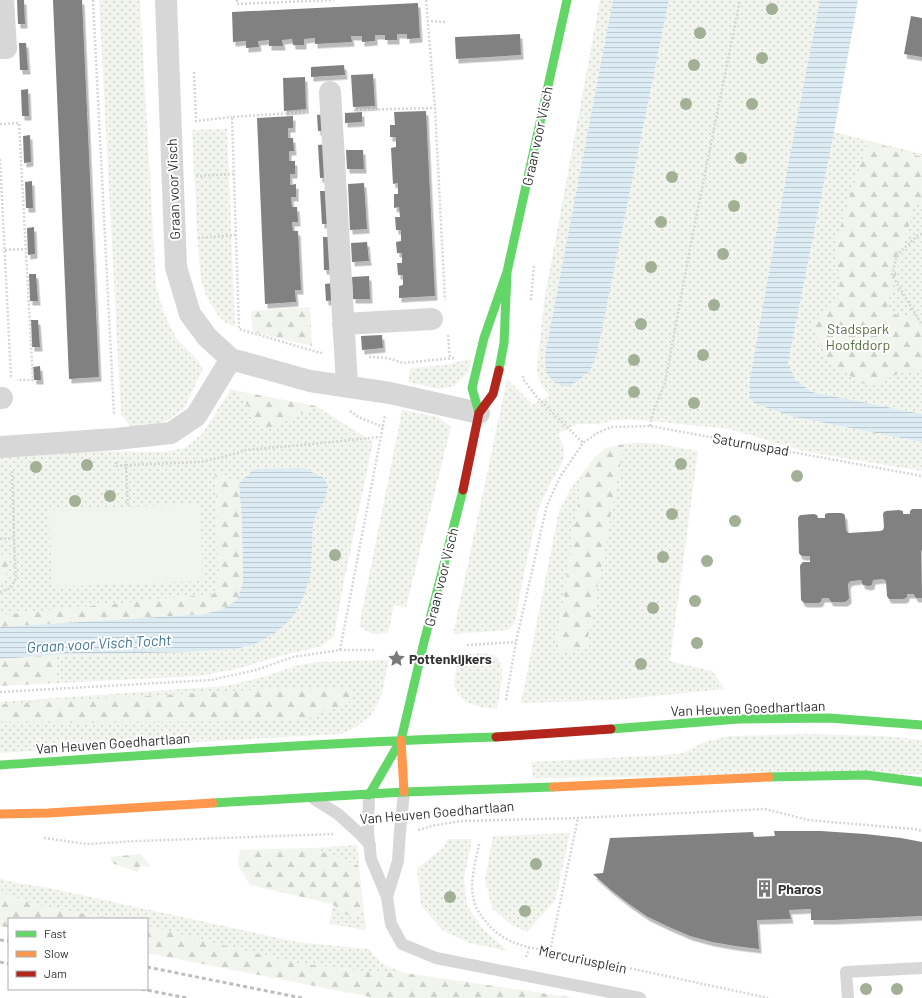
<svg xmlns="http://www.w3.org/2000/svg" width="922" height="998" font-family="Barlow,sans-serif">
<defs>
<pattern id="grass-dots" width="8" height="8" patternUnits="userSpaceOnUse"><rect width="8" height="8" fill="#f1f5ed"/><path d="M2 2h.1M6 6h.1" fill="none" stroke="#cfd2cc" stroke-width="1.8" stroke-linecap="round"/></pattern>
<pattern id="forest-firs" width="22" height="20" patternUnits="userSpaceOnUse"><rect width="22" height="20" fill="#f1f5ed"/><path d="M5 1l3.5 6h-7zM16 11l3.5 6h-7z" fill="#cfd2cc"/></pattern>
<pattern id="water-rules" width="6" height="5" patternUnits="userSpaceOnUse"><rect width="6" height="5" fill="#ddebf3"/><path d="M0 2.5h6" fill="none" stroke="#becad1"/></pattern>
<filter id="shadow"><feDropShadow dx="2.5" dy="4.5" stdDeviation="0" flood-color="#0004"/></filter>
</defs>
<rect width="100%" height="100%" fill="#fff"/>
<path fill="url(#grass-dots)" d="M99,0H140L156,286L164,313L176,338L194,356L203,368L193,390L183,410L164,422L142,426H130L121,414Z
M600,0H613L545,355L590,371L597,354L669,0H820L790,155L750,378L749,397L794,417L922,442V471L807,452L729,429L650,421L627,419L611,421L599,424H577L558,434L564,448L563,461L548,488L542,500L538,512L524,573L515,623L508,630L453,634L507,379L532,404L550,396C542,386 539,383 537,370L544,301Z
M227,129L235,327L225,322L218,315L208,299L204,290L201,279L198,247L192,130Z
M834,132L922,154V414L812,392L796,380L788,363Z
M465,360H471L469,371L462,379L454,386L440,389L408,382L411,368L446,365Z
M231,389L238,391L264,431L316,406L373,442L343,586L334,636L322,646L276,657L241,668L200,676L57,683L56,655L190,652L235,649L253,645L272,635L284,626L311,574L313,524L318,511L325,500L254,469L239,483L215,473L219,574L214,594L0,615V579L5,578L9,560L0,553V455L79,451L164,452L185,448L202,434Z
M402,410L438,417L451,427L406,607L394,605L388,633L372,634L359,626Z
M634,443H653L698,451L670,661L712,671L725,689L615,700L521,703L559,511L570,490L583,472L555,653L586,648L624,444Z
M458,654C468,654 479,653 489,654C511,656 499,694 497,709L479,707L466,702L458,694L454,685Z
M389,660L383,689L379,702L371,715L356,727L341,734L0,753V702L225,686L264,677L295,666L315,662Z
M808,734L883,736L922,740V774L533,778L531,762L665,755L683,753L704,742L730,736Z
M570,833L555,901L527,932L510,924L492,908L485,880L493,836Z
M447,839H472L464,878L467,906L483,929L508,951L470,943L442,930L421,905L417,868L442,849Z
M357,845L359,866L312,848Z
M0,878L7,881L49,888L297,942L369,949C381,965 387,966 405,973L360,971L290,962L147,926V919H119L48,908L7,895L0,889Z
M332,904L349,916L364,912L366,930L330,924Z"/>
<path fill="url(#forest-firs)" d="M868,141L922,157V205L915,203L887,307C895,319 909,317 922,318V370L902,372L869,387L828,362L812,324L840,293L836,240Z
M310,307L312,346L253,332L251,311Z
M238,391L316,406L264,431Z
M624,444L586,648L555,654L583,472L595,457L606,448Z
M215,472L239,483L242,522L243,582L237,600L223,609L205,614L0,627V615L214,594L219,574Z
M0,553L9,560L5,578L0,579Z
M56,655L57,683L0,686V659Z
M353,687L352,701L304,720L83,723L0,722V704L285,688Z
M312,848L359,866L364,912L349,916L332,904L250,885L238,865L240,850Z
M141,854L151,867L140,866L137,872L112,863L110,857Z
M0,889L7,895L48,908L119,919H9V928L0,926Z
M147,926L290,962L360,971L405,973L576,998H375L147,953Z"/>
<path fill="#f1f5ed" d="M200,504L203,581L52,587L49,510Z"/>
<path fill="url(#water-rules)" d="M613,0H669L597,354L590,371L578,381L566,387L554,382L546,372L545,355Z
M820,0H858L834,132L788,363L796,380L812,392L922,414V442L794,417L756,404L749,397L750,378L790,155Z
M303,468L324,478L328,486L325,500L318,511L313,524L311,574L304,596L294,615L284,626L272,635L253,645L235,649L190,652L56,655L0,659V627L205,614L223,609L237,600L243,582L242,522L239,483L254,469Z"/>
<path fill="#818181" filter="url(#shadow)" d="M17,0H24L25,24H18Z
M53,0H82L99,377L69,379Z
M418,3L420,38L407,39V34H397V40H385V35H375V41L362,42V36H351L352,42L315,44V38L304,39V45H293L292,39L282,40L283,46H269V40L258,41L259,47L246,48V41L233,42L232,12Z
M911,16L922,18V57L904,54Z
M520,34L521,55L456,59L455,37Z
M19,43H26L28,70H20Z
M344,65L345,75L311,77V67Z
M373,74L375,106L353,107L351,75Z
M305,77L306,109L284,111L283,78Z
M28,89L29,116H22L21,90Z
M426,111L435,296L399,298V286L403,285V275H398L397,263H402V253H397L396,242L401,241V230H396L395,217H400L399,207L394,208V194H398V183L393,184L391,148L396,147V137H390V125H395L394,112Z
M362,112V122L345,123V113Z
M327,114V131H318L317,115Z
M293,116V128H288V138H293L294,151H289V161H295V174H290V185L296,184V197H291L292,207H297L298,222H292L293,231H298L301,290H295L296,302L265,304L257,118Z
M30,135L31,162L24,163L23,136Z
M328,144L330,177L320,178L318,145Z
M346,150H363L364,169H347Z
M32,181L33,208H26L25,182Z
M364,183L367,229L350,230L348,184Z
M320,191H330L332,224H322Z
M34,227L35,254L28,255L27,228Z
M323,237H332L334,270H324Z
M367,242L369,261L352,262L351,243Z
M29,274H36L38,301H30Z
M369,276L370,299H353L352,277Z
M334,283L335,300L326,301L325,284Z
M31,320H38L40,347H32Z
M382,335L383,348L362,350L361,336Z
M40,366L41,380H34L33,367Z
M912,509H922V550H921L922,598H916L914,595V594H907V597L904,599H889L887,596L886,581L883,579L873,580L872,585L869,586L863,585L861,580L852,581L849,582L848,585L849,598L848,600L845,602H832L830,601L829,598H822L821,602L818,603H805L803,602L801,600L800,566L801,564L803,562H810V556H803L800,555L799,553L798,518L799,516L801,515L814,514L817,515L818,518H825V514L828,513H841L844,514L845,516L846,529L847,532L849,533L880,531L883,530L884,527L883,514L884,512L886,511L899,510L903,511V514H910V511Z
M774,831H821L865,834L901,838L922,842V916L833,920H811V909L789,910L791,919L757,920L759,949L735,946L712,942L690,936L669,927L648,917L629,904L611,890L593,874L603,873L610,838L753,832L754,837L775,836Z"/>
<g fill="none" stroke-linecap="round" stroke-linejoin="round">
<path stroke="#d6d6d6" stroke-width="2.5" stroke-dasharray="2 2" stroke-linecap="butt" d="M93,0L114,415
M237,0V4L334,0
M426,0L435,108L445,300
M427,21L445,22
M194,72L196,121L232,117
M354,110L435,108
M307,112L232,117L239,329L317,352L322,353
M0,124L19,123L33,380H17
M0,159L11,377
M196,176L234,174
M922,234L918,235L897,255L892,275L922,325
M198,238L236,235
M5,250L26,249
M531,300L534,265
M448,335L450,359
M369,357L387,358L403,363L455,358
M523,376V379L536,396L583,443
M350,411L358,417L383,427
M650,426L653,412L665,383L692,238L740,0
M116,462V466L126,465L128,507
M126,465L200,462L223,457L246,450L301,445L380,437
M0,539L13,538
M0,592L11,588L16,578L14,538L12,470
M467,645L516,642
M340,650L385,415
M0,692L211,680L256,670L293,657L340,650H376
M506,700L516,642L547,505L560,477L583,443L597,433L612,427L650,426L922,476
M418,830L436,825L462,821L578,818L765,809L808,820L914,829L922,831
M44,838L86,844L138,841L333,834
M479,844C476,859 470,881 473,896C474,904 478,912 483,918C500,942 523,947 550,951L768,998
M550,951L578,818
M526,957L529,948"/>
<path stroke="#d7d7d7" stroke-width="12" d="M369,795L368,833L371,859L387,897L391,924L402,944L436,958L640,998
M314,799L338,814L359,833L370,845
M387,897L398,861L400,831L404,792
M848,998L846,972L922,968"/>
<path stroke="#d7d7d7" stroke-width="22" d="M0,48H6L3,0
M330,92L347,385
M343,324L432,319
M231,359L310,381L390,393L479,413
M0,398H2
M0,447L116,439L171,433L196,416L231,359L207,337L190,314L176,267L166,0"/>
<path stroke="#63d668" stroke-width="9" d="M499,370L504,343L507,272
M479,413L472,388L484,338L507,272L567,0
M611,729L739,719L829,718L922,725
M0,765C165,754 330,742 496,737
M769,777L866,775L922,782
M369,795L401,740L424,642L463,490
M213,803L404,792L553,787"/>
<path stroke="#ff974d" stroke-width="9" d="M401,740L404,792
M553,787L769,777
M0,814L48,813L213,803"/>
<path stroke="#b3261e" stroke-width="9" d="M463,490L479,413L493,394L499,370
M496,737L611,729"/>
<path stroke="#bebebe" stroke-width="3" stroke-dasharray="4 3" stroke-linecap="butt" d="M0,940L9,941
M0,962L9,964
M147,967L302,998
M141,989L187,998"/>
</g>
<g fill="#a2b095">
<circle cx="772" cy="9" r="6"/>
<circle cx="700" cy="33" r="6"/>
<circle cx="762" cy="58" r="6"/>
<circle cx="694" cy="65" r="6"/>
<circle cx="686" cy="104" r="6"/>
<circle cx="752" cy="104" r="6"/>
<circle cx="741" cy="158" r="6"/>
<circle cx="672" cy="177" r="6"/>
<circle cx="734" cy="206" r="6"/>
<circle cx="661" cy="222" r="6"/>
<circle cx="723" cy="254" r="6"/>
<circle cx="651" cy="267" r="6"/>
<circle cx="714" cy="305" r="6"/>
<circle cx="641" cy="324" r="6"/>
<circle cx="703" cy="355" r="6"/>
<circle cx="634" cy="360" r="6"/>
<circle cx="634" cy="392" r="6"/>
<circle cx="694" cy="403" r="6"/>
<circle cx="681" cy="464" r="6"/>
<circle cx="87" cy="465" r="6"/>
<circle cx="36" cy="467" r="6"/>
<circle cx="797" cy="476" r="6"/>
<circle cx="110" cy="496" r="6"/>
<circle cx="75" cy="501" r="6"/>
<circle cx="672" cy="514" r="6"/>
<circle cx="735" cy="521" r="6"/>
<circle cx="335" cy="555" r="6"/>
<circle cx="663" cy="557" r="6"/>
<circle cx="707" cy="561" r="6"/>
<circle cx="695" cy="601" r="6"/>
<circle cx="653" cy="608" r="6"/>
<circle cx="697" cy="643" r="6"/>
<circle cx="641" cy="664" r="6"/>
<circle cx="536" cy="864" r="6"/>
<circle cx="450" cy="897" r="6"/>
<circle cx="525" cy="911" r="6"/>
<circle cx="866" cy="989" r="6"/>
<circle cx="897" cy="989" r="6"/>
</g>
<defs>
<symbol id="sight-bare" viewBox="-9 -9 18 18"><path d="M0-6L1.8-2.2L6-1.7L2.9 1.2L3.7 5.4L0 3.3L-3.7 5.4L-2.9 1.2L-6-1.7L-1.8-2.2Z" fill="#7a7a7a" stroke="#fff" stroke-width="2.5" paint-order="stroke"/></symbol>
<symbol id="building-bare" viewBox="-9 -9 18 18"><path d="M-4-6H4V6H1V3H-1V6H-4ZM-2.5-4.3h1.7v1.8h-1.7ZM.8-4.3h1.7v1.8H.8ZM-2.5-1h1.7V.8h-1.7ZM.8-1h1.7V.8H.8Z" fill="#7a7a7a" stroke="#fff" stroke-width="2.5" paint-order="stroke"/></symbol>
</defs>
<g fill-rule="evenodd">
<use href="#sight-bare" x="384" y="646" width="25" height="25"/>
<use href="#building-bare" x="752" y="876" width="25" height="25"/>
</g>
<g text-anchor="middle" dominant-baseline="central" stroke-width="4" stroke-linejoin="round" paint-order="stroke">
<g font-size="14" fill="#333" stroke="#fff">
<text transform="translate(537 136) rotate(-78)">Graan voor Visch</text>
<text transform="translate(173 189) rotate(-92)">Graan voor Visch</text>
<text transform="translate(751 444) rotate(10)">Saturnuspad</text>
<text transform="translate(441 577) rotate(-76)">Graan voor Visch</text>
<text transform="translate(748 708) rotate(-2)">Van Heuven Goedhartlaan</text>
<text transform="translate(113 743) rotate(-4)">Van Heuven Goedhartlaan</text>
<text transform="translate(437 812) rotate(-5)">Van Heuven Goedhartlaan</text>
<text transform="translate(583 959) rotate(12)">Mercuriusplein</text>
</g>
<g font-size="14" fill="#56703f" stroke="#fff">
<text x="858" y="328">Stadspark<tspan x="858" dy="16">Hoofddorp</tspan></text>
</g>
<g font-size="14" font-weight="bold" fill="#333" stroke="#fff" text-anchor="start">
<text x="409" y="658">Pottenkijkers</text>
<text x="778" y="888">Pharos</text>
</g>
<g font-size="15" font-style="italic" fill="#3f7597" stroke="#fff">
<text transform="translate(99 643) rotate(-3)">Graan voor Visch Tocht</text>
</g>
</g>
<rect x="8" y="918" width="140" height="72" fill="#ffffff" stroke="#adadad"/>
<rect x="16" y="931" width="20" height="6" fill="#63d668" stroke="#adadad"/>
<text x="44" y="938" font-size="12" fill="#333333">Fast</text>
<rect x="16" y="951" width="20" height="6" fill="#ff974d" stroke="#adadad"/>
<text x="44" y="958" font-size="12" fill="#333333">Slow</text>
<rect x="16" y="971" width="20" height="6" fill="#b3261e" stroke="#adadad"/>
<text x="44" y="978" font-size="12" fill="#333333">Jam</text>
</svg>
